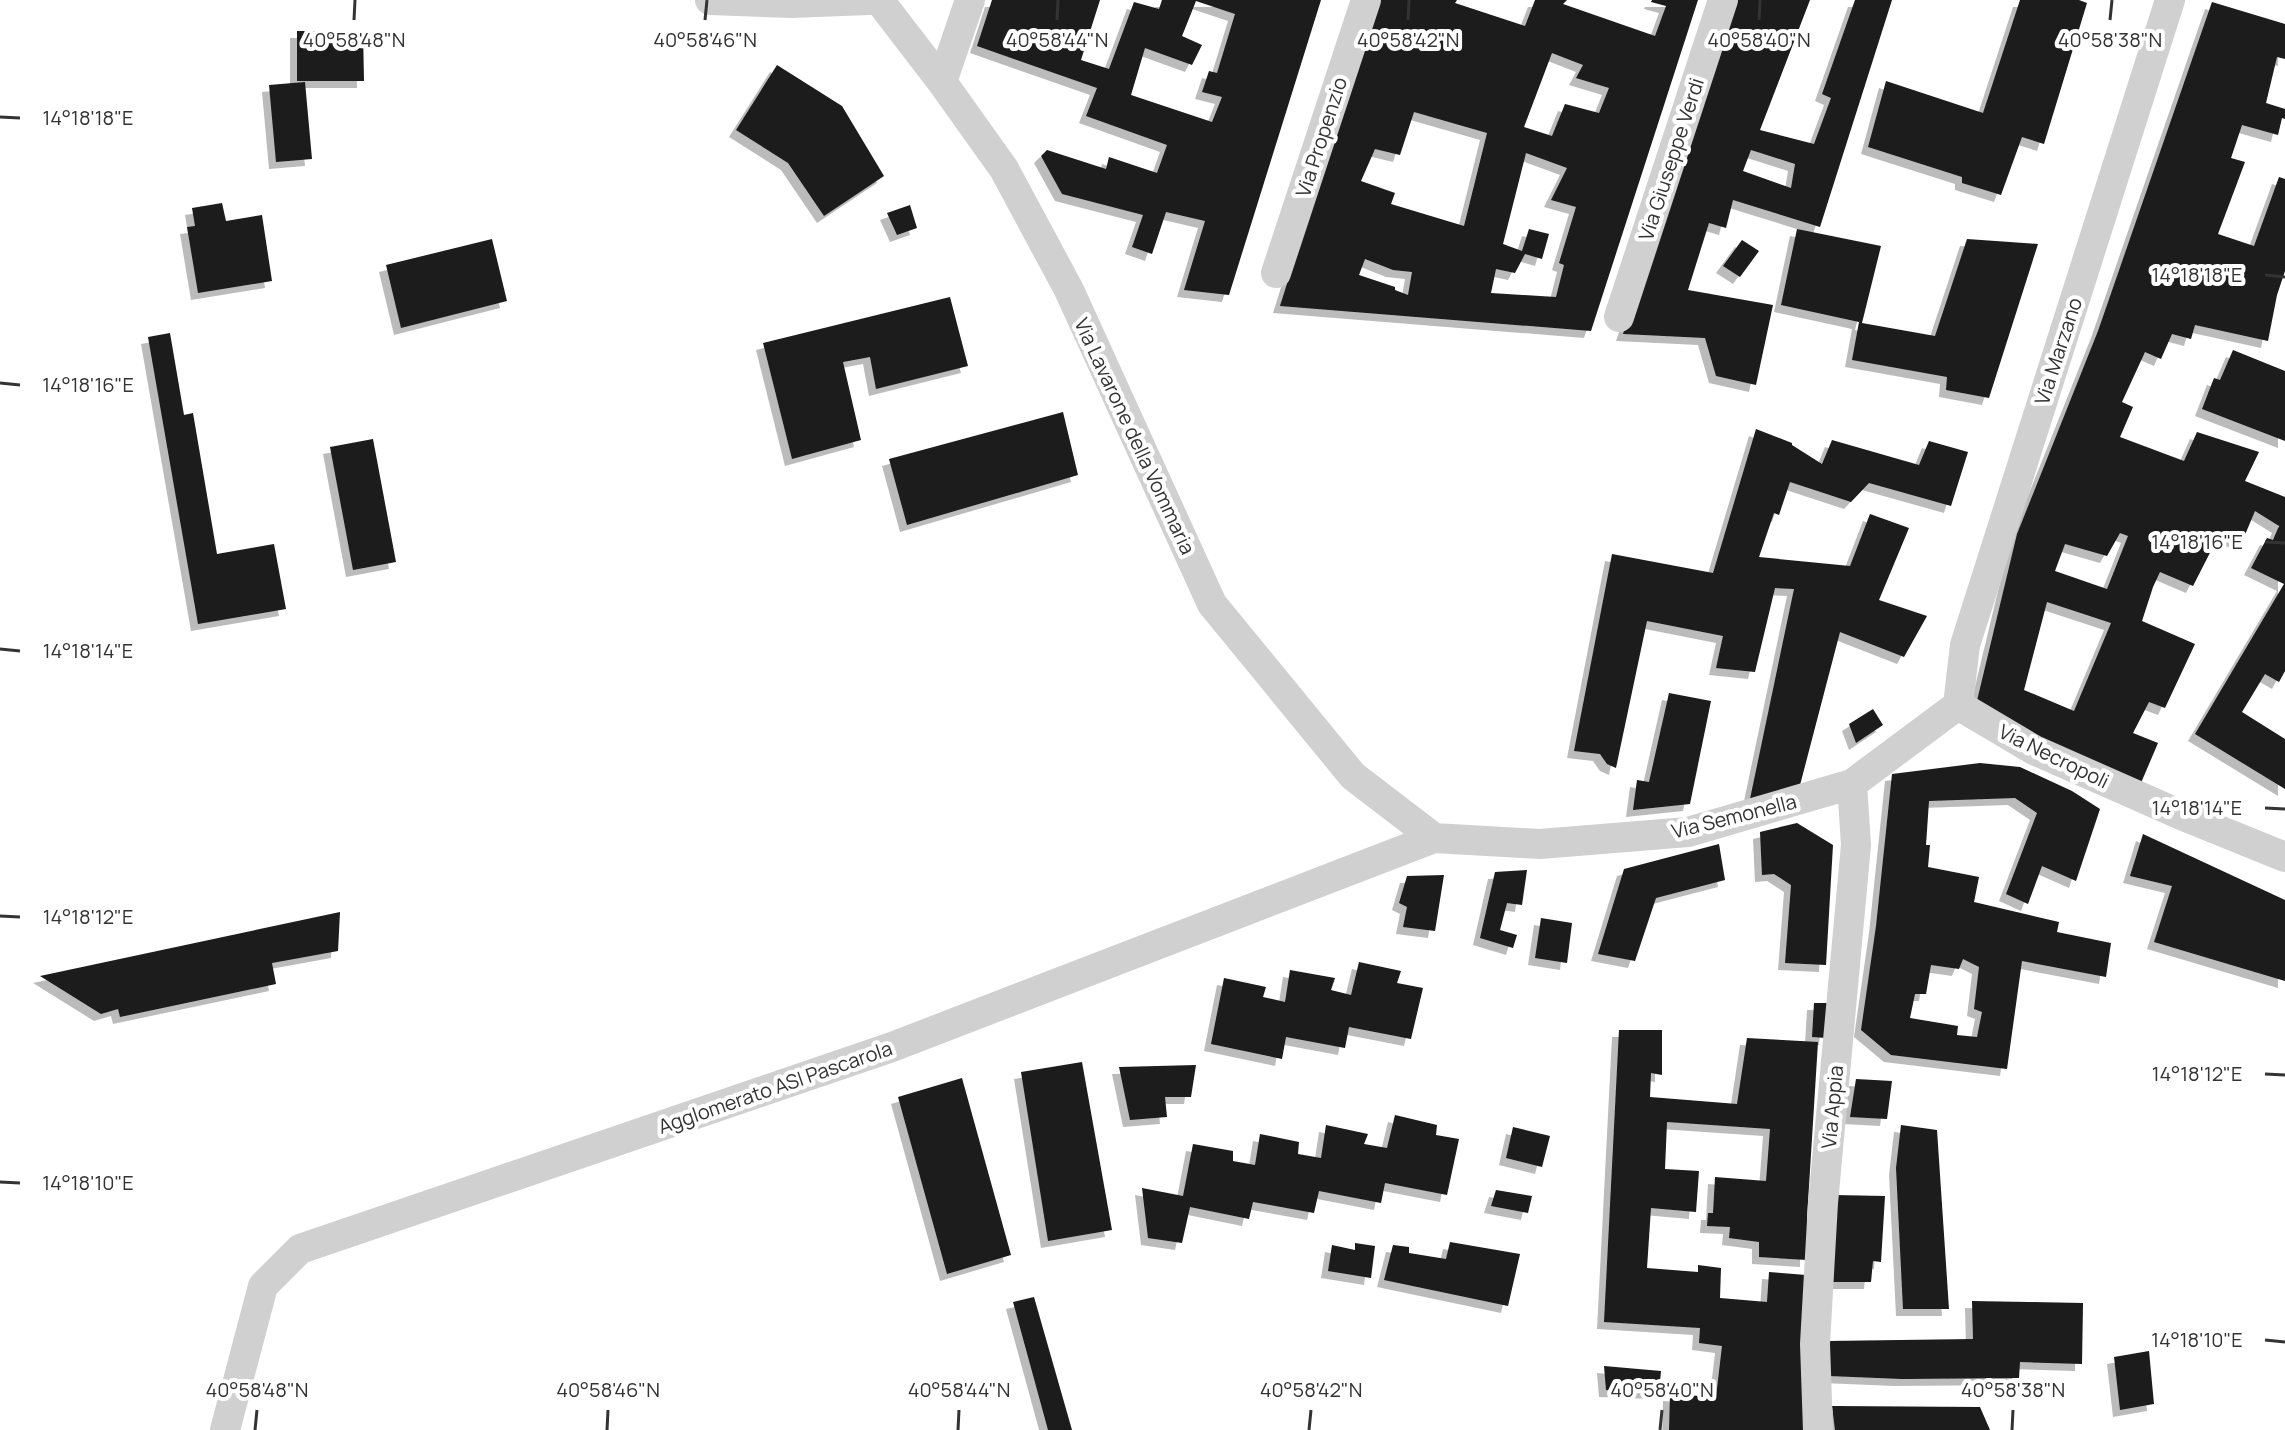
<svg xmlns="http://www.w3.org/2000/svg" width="2285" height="1430" font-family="Manrope,sans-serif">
<defs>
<filter id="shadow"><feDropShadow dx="-7" dy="7" stdDeviation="0" flood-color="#0004"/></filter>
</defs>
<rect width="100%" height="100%" fill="#fff"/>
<path fill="#1a1a1a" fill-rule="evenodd" filter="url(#shadow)" d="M992,0H1100L1081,60L1109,69L1134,2L1159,9L1162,0H1321L1229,295L1184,290L1205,221L1166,212L1152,254L1132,247L1143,215L1062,194L1041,156L1047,150L1106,169L1109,157L1157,173L1167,145L1086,116L1097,88L977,46ZM1196,1L1235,14L1217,73L1209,71L1202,92L1222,97L1212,122L1131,95L1145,48L1192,65L1202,45L1182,36Z
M1376,0H1457L1455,3L1525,26L1535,0H1567L1563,4L1655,36L1666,6L1651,2L1652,0H1698L1591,331L1280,306ZM1552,53L1583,65L1576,78L1609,88L1599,113L1565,104L1552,136L1524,127ZM1414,112L1487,133L1464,226L1391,204L1395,193L1361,181L1375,149L1400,155ZM1526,153L1567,168L1551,200L1576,207L1559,263L1564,265L1556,297L1491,293L1496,269L1515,273L1525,254L1542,259L1549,234L1529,229L1522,251L1503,244ZM1365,259L1393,270L1412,272L1408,295L1395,290V287L1359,275Z
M1735,0H1810L1760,130L1814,144L1831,98L1822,94L1855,0H1892L1820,227L1733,200L1726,228L1709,223L1688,290L1773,305L1756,385L1716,376L1705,338L1623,334ZM1751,150L1795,164L1791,188L1743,171Z
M2020,0H2079L2087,3L2044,144L2022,137L2001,195L1962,183V177L1868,147L1886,81L1983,113Z
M2212,2L2285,24V59L2277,57L2266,103L2285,109V119L2282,118L2278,135L2242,125L2231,158L2245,162L2218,234L2254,246L2279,177L2285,179V271L2277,295L2268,341L2195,325L2191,339L2172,334L2161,359L2145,352L2122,402L2133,407L2120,437L2184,461L2197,432L2259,452L2245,481L2285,497V671L2279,682L2265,674L2242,712L2285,739V789L2195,734L2284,584L2251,568L2267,538L2273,540L2279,526L2255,511L2242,542L2219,535L2193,586L2160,572L2153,587L2142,621L2195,644L2165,708L2149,702L2133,733L2158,743L2138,790L1975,709L2017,534L2098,331ZM2120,533L2128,536L2107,589L2055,571L2065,544L2107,556ZM2047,602L2111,623L2074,711L2024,690Z
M297,31H363L364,81H297Z
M777,65L842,106L884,176L824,216L788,163L736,130Z
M305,82L312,159L276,162L269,85Z
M222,203L226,221L262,215L272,281L198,293L187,227L195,226L192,208Z
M910,205L917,228L897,235L887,213Z
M1797,229L1881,246L1862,323L1935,336L1967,239L2038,244L1989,398L1946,390L1947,377L1852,360L1859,322L1781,305Z
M492,239L507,301L401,328L386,265Z
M1742,240L1759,251L1740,277L1723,266Z
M950,297L968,366L876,389L870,357L843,362L861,440L792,459L763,343Z
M170,333L184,415L193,413L217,554L274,544L286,609L198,624L148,337Z
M2233,350L2285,371V441L2202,409L2214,378L2220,380Z
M1063,412L1078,475L907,525L889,459Z
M1756,429L1792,443V445L1822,464L1832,440L1919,465L1929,441L1968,452L1951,506L1869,483L1851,502L1790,482L1779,515L1774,513L1759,557L1850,566L1870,514L1909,528L1879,600L1927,616L1904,657L1840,632L1799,789L1750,799L1794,589L1775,588L1755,672L1716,668L1723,636L1647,621L1616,768L1607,764L1600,754L1574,751L1612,554L1713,573Z
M373,439L396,562L353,570L330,447Z
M1669,693L1711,701L1690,804L1633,810L1637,780L1649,782Z
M1873,709L1883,725L1856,743L1849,724Z
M1980,763L2020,767L2072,791L2100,809L2076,881L2042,866L2028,904L2006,894L2037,813L2015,798L1929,801L1926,845H1930L1928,867L1979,877L1974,902L2059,922L2057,932L2111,943L2106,977L2022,961L2007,1069L1891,1055L1861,1030L1876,926L1892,774ZM1963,959L1979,967L1974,1009L1982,1012L1977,1037L1957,1035L1958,1026L1910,1018L1915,994H1926L1931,965L1959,969Z
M1797,823L1833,845L1826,965L1785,963L1791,885L1774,874L1762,875L1760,832Z
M2143,834L2285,900V981L2154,942L2172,886L2130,876Z
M1719,844L1725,880L1656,898L1635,961L1598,954L1624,869Z
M1527,870L1522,905L1507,903L1500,930L1517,935L1513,948L1480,938L1495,872Z
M1444,875L1435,931L1403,927L1407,907L1399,903L1407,876Z
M340,912L338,951L272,963L276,984L120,1017L118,1009L101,1014L40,976Z
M1541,918L1572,923L1567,963L1535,958Z
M1359,962L1401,971L1397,983L1423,988L1411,1039L1349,1027L1345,1048L1286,1037L1282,1059L1211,1044L1224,978L1266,987L1263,997L1285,1002L1290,970L1335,978L1331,990L1351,995Z
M1814,1003H1829L1826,1038L1812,1037Z
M1619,1030H1662V1075L1651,1073L1650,1097L1737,1104L1747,1038L1818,1042L1807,1218V1260L1759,1257V1242L1729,1238L1730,1227L1707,1226L1708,1213H1713L1715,1177L1766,1181L1770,1129L1667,1122L1665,1169L1699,1171L1696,1212L1651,1208L1647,1268L1698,1272V1265L1721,1268L1720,1298L1767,1302L1769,1272L1806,1275L1801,1368L1807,1430H1669L1670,1394L1716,1397L1722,1346L1699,1343L1700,1328L1604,1322Z
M1082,1062L1112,1230L1048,1241L1021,1072Z
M1196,1065L1191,1097H1165L1167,1117L1130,1120L1119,1067Z
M962,1078L1011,1255L947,1274L898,1097Z
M1856,1079L1892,1081L1887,1119L1850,1117Z
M1395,1115L1437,1125L1436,1135L1459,1139L1447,1195L1385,1183L1381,1203L1319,1191L1314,1213L1253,1202L1249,1219L1190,1207L1182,1243L1148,1238L1142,1188L1183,1196L1193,1144L1233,1151V1161L1255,1165L1260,1134L1299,1142L1298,1154L1321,1158L1326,1125L1368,1134L1364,1144L1387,1148Z
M1901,1125L1937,1130L1949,1309H1903L1896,1168Z
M1513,1127L1550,1136L1542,1167L1506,1158Z
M1496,1190L1532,1196L1528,1213L1491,1206Z
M1834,1195L1885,1196L1881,1262L1873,1261L1871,1282H1831Z
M1450,1242L1520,1254L1508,1306L1384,1280L1393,1245L1409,1247V1253L1446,1259Z
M1355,1243L1375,1246L1371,1278L1328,1271L1332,1245L1355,1250Z
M1034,1297L1072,1430H1048L1013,1302Z
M1972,1301L2083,1303L2082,1364L2020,1362L2019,1378L1902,1379L1829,1376L1828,1341L1973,1339Z
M2149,1351L2154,1404L2120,1410L2114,1357Z
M1604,1366L1661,1371L1659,1392L1606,1390Z
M1832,1406L1980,1407L1990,1430H1835Z"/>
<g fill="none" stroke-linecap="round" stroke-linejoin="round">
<path stroke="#d0d0d0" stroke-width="30" d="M710,0L791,3L869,0
M879,0L942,82L1004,169L1069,290L1212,604L1353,776L1434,838
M942,82L970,0
M1276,273L1366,0
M1619,317L1723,0
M1958,705L1965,645L2170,0
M1958,705L2034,750L2179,814L2285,857
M225,1430L263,1286L300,1249L892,1047L1434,838L1540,844L1688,832L1852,784L1958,705
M1818,1430L1815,1344L1823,1203L1856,845L1852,784"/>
</g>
<path fill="none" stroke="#333" stroke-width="3" d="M354,20L355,0M705,20L707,0M1057,20L1058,0M1408,20L1409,0M1759,20L1760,0M2110,20L2112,0M0,117L20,118M2265,275L2285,277M0,383L20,385M2265,542L2285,543M0,649L20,651M2265,808L2285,809M0,916L20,917M2265,1074L2285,1075M0,1182L20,1183M2265,1340L2285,1342M255,1430L257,1410M607,1430L608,1410M958,1430L959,1410M1309,1430L1311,1410M1660,1430L1662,1410M2012,1430L2013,1410"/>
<g text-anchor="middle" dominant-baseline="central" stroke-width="8" stroke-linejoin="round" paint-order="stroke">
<g font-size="20" fill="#333" stroke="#fff">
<text transform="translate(1321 137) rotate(-72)">Via Propenzio</text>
<text transform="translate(1671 159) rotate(-72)">Via Giuseppe Verdi</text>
<text transform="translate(2058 351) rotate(-72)">Via Marzano</text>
<text transform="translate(1135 436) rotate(65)">Via Lavarone della Vommaria</text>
<text transform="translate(2054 756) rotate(26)">Via Necropoli</text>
<text transform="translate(1734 816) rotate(-14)">Via Semonella</text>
<text transform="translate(775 1087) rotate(-19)">Agglomerato ASI Pascarola</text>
<text transform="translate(1832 1107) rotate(-85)">Via Appia</text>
</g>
</g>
<g font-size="20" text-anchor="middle" fill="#333" stroke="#fff" stroke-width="8" stroke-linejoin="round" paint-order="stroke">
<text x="354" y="47">40°58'48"N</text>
<text x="705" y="47">40°58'46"N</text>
<text x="1057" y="47">40°58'44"N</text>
<text x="1408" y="47">40°58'42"N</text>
<text x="1759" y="47">40°58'40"N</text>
<text x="2110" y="47">40°58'38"N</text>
<text x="88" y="125">14°18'18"E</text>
<text x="2197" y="282">14°18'18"E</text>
<text x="88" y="392">14°18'16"E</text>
<text x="2197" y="549">14°18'16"E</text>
<text x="88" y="658">14°18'14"E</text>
<text x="2197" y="815">14°18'14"E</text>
<text x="88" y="924">14°18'12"E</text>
<text x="2197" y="1081">14°18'12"E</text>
<text x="88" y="1190">14°18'10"E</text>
<text x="2197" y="1347">14°18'10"E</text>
<text x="257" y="1397">40°58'48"N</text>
<text x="608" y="1397">40°58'46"N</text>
<text x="959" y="1397">40°58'44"N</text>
<text x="1311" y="1397">40°58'42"N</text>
<text x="1662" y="1397">40°58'40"N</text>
<text x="2013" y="1397">40°58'38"N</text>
</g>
</svg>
